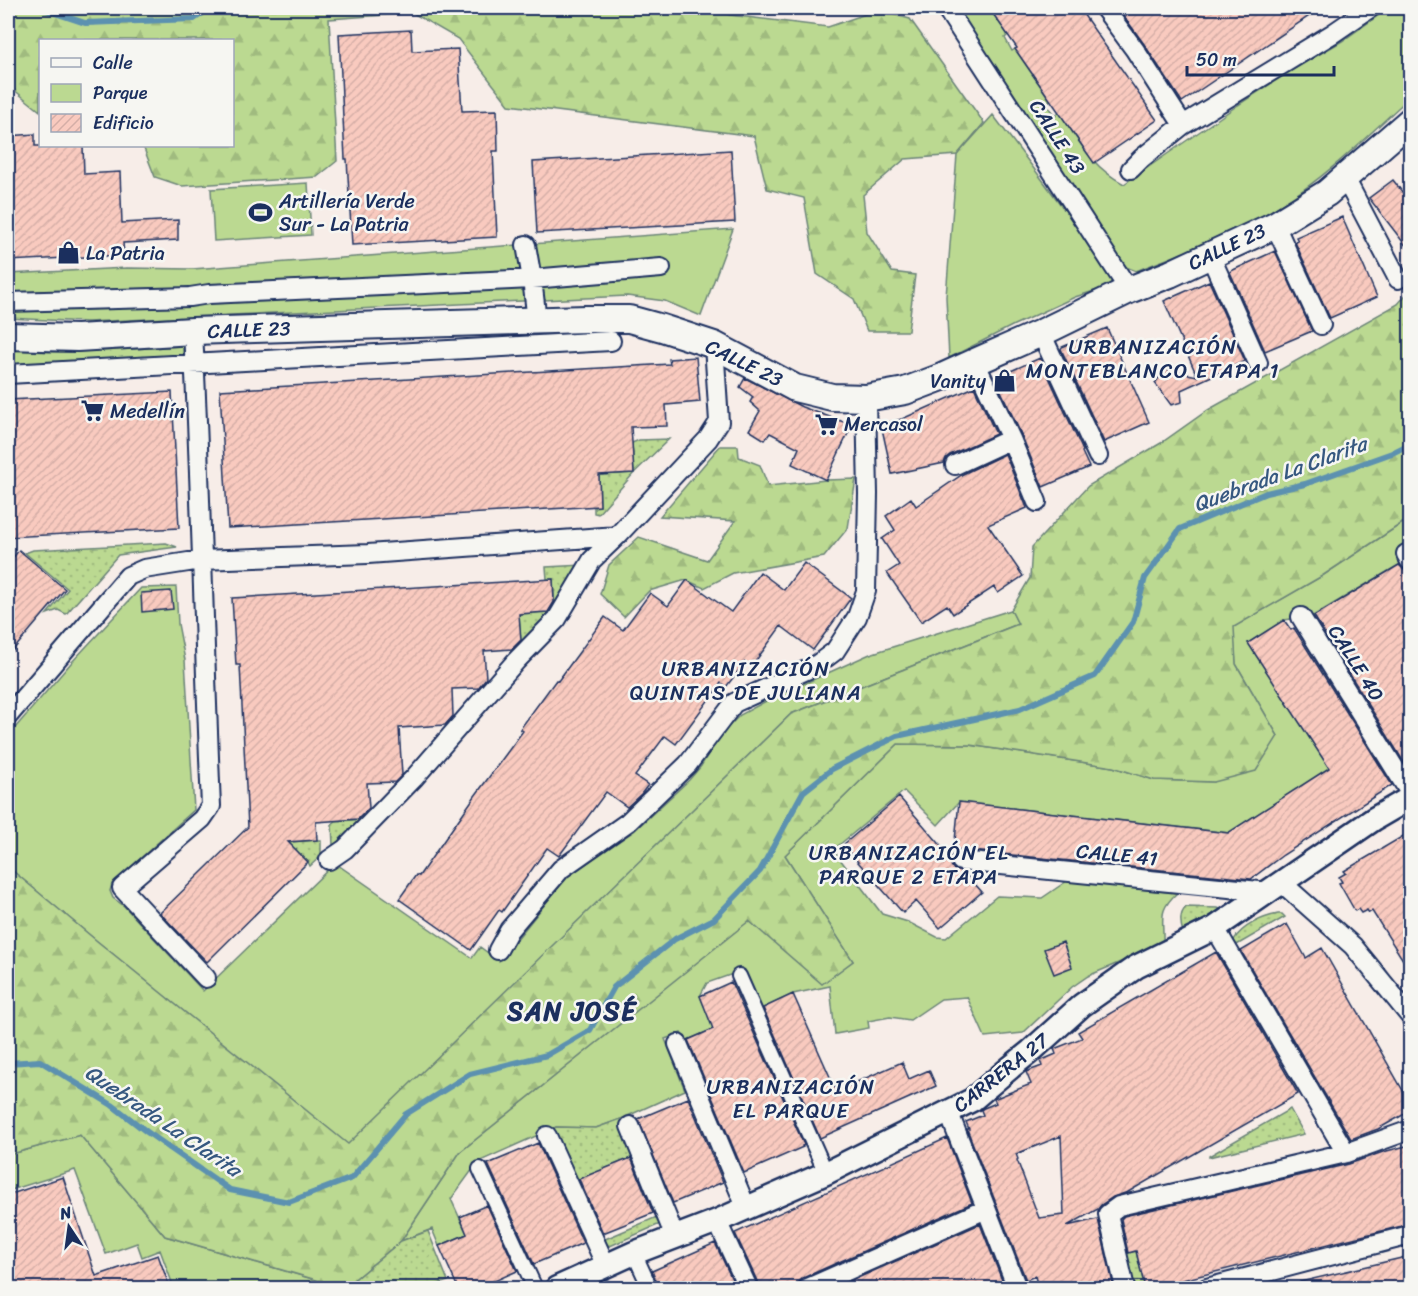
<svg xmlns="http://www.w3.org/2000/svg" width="1418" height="1296" font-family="Sriracha,sans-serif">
<defs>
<pattern id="forest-firs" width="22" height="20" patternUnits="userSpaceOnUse" patternTransform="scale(1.5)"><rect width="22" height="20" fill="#bbd991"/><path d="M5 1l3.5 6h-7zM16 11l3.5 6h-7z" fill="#a0bb7f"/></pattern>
<pattern id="garden-dots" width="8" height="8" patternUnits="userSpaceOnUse" patternTransform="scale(1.5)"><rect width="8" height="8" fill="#bbd991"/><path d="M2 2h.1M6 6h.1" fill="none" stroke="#a0bb7f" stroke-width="1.8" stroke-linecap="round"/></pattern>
<pattern id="building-hatch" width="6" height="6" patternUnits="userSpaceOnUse" patternTransform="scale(1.5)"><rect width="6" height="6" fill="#f9cabf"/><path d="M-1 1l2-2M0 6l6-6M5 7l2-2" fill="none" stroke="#d5aea7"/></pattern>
</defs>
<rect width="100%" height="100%" fill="#f7ede8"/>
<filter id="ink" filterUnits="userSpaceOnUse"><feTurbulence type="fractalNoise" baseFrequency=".0167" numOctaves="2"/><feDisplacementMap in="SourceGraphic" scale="12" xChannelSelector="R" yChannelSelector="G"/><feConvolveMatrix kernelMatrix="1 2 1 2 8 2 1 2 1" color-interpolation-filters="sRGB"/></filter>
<g filter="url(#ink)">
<path fill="#bbd991" stroke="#6b8478" stroke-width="1.5" d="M953,8H989L1008,35L1005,38L1012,51L1015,49L1050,100L1046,104L1055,116L1059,112C1079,141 1091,167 1124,184L1238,105L1292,70L1342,41L1389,8H1410V97C1369,134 1327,177 1279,206C1235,234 1185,252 1136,271L1126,267L1109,244Z
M993,115L1041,178L1115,278L1107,287L1075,297L1014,325L949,358L946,297L957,155Z
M308,183L311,235L214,241L211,189Z
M733,229L701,316L665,301L627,296L87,322L8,318V274L127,268L192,269Z
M183,346V357L8,365V349C65,356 125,349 183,346Z
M1410,518V549L1402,563L1313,616L1284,620L1248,643L1329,768L1239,826L1231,833L959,802L938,825L904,791L833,850L882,914L908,922L937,937L946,938L997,896L1042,898L1067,881L1177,893C1157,911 1164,919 1163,942L1151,949L1088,976L1072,987L1023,1033L985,1037L967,997L941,999L910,1020L890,1017L868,1021L869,1028L835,1034L830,986L793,994L761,1009L744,970L707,983L700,996L714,1029L685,1041L681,1033L665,1039L685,1090L621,1119L596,1128L556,1127L478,1162L451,1199L467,1234L439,1246L432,1229L401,1241L460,1152L749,920L822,983L853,961L785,855L898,744L970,745L1113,767L1154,780L1214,782L1278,736L1236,664L1233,627L1322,576Z
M176,587L178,624L185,660L194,810L112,884L110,891L113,898L124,906L203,991L335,863L472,958L480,947L499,961L567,877L634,831L689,780L701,766L719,736L740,715L770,699L870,654L1011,610L1018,624L791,714L348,1145L97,941L8,867V736L71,663L141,588Z
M80,1135L165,1236L343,1288H174L160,1250L142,1257L137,1243L106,1254L75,1170L8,1191V1155Z"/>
<path fill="url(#forest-firs)" stroke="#6b8478" stroke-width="1.5" d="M8,8H707L730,15L828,27L877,10L910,19L984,123L957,155L905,159L863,195L867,232L892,272L915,275L908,331H867L854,299L817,274L804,198L767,189L754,136L509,105L458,39L413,13L329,19L337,161L317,177L182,186L155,177L143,146H232V40H40V111L8,85Z
M1410,290V518L1322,576L1234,627L1236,664L1278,736L1256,771L1214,782L1154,780L1113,767L970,745L898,744L785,855L853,961L822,984L749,921L460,1152L401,1241L344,1288L165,1236L80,1135L8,1155V867L97,941L348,1144L791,714L1018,624L1011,610L1030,578L1032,547L1088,486L1161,443L1208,410L1398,304Z
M720,446H738L739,457L760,465L768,486L826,480L856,479L848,528L824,557L733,573L704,588L686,580L649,591L624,617L600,594L609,565L639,537L707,560L735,521L660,516Z"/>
<path fill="url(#garden-dots)" stroke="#6b8478" stroke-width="1.5" d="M669,439L634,473L598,514L594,513V507L600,506L599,475L634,473L632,443L639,440Z
M166,543L177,547L118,555L66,614L58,610L47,614L68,589L25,553L33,550Z
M583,565L555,612L521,648L519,614L555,611L553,579H547L546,567Z
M369,819L335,847L333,845L332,824L336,821Z
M317,840H321V856L310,866L308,862L288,842Z
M1186,907L1218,908L1220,909L1221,915L1183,932C1180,923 1179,914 1186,907Z
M1278,914H1282L1285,917L1235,946L1234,940C1242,926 1262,917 1278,914Z
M1290,1109L1304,1134L1209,1157V1156Z
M621,1119L637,1156L578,1180L573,1179L551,1130L556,1127L596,1128Z
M659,1216L660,1224L610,1246H606L603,1240Z
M428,1231L448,1281L426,1288H344L401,1241Z
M1136,1251L1145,1288H1136L1134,1286L1125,1254Z"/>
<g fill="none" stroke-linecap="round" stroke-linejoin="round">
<path stroke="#5b91b0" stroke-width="6" d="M40,8L85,23L194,19L210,8
M8,1063L40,1061L112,1105L147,1132L230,1190L289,1202L352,1178L406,1114L470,1074L547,1055L590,1030L614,987L675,939L714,919L760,871L803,792L832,769L897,736L1020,709L1095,676L1133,622L1145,578L1180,529L1266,493L1305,484L1392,453L1410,444"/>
</g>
<path fill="url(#building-hatch)" stroke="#1b2f5e" stroke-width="1.5" fill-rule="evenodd" d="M989,8H1079L1157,120L1094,163L1015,49L1017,48Z
M1118,8H1321L1182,102L1144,44Z
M411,30L412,51L458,49L462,111L497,110L498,151H493L497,237L352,245L347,159H345L339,34Z
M35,134V146H83L84,174L120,172L122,223L178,220V240L123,243L124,255L8,261V136Z
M731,150L735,222L537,233L533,162Z
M1393,180L1410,202V251L1369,198Z
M1342,217L1377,297L1330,318L1295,242L1298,241L1296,237Z
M1275,251L1312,331L1265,351L1230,272L1231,271Z
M1209,281L1245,361L1181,390L1182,402L1171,405L1155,383L1165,369L1197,376L1164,301Z
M1107,328L1149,422L1104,442L1061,349L1062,347Z
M696,357L700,402L666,405L667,426L631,427L634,473L599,475L600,506L228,528L220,390L670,364L669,359Z
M1040,358L1083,451L1082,452L1089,467L1043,487L1021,434L995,378Z
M745,378L802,407L852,425L826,480L792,464L799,448L770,433L765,440L749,430L760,411L750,402L753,397L740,387Z
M974,387L996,434L950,455L946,458L944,463L892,474L881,424L902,419Z
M172,392L179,528L8,537V400Z
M1005,454L1027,508L988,525L1023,576L998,593L994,587L953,614L947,605L921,622L887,573L899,565L882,539L895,530L886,516L911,498L916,506L963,474Z
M19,550L65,589L8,656V564Z
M804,563L851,598L813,650L781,626L752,666L745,662L726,687L721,683L676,744L665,736L635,776L648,785L641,794L627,807L606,792L559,856L547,848L502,912L499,910L471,950L399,899L416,875L419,876L475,796L523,731L520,729L556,680L558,681L605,617L623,630L650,593L668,606L687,580L731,612L760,572L784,590Z
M1399,565L1404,570L1407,572L1410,577V772L1314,616Z
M553,579L554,602L548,612L519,614L521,640L512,649L484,651L486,678L478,688L452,689L453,716L445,725L399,728L402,775L395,782L367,783L369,808L358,819L316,822L317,840L288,842L308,862L207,962L160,913L248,827L240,665H236L232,598Z
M171,591L173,609L142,612L141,593Z
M1284,620L1291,630L1294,628L1392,785L1283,855L1251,879L962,850H954L959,802L1228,833L1329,768L1248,643Z
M899,797L951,857V865L954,870L965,873L982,892L940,928L916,901L903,913L843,845Z
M1410,832V879L1405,882L1410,891V971L1372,911L1369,913L1367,910L1361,913L1358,909L1355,911L1339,883L1342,882L1339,877L1346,873L1344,871Z
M1287,924L1306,958L1322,948L1410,1103V1111L1378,1129L1351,1139L1241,951Z
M1063,942L1072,967L1054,974L1044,949Z
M1216,952L1298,1094L1128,1192L1113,1197L1101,1205L1098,1209L1067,1226L1098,1219L1114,1288H1038L1035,1276L1026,1280L967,1129H969L966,1122L983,1115L981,1110L984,1108L996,1103L994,1099L996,1098L1031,1084L1026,1072L1042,1066L1040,1061L1056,1054L1054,1049L1082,1038L1078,1032ZM1061,1136L1064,1215L1039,1218L1017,1160L1018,1159L1016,1154Z
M731,982L804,1145L802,1146L803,1147L744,1173L688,1040L713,1029L700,996Z
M793,994L835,1088L848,1086L902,1062L909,1079L929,1070L936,1086L820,1138L763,1008Z
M688,1098L723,1182L673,1203L638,1119Z
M947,1138L972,1203L803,1278L799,1282L797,1288H759L758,1283L735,1233Z
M538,1143L583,1243L534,1264L488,1164Z
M1410,1145V1224L1150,1288H1145L1136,1251L1128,1253L1121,1219L1124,1216L1349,1164L1383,1152Z
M631,1158L653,1213L603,1233L579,1179Z
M63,1177L96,1276L158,1255L170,1288H8V1195Z
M487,1205L517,1271L479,1288H458L439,1246L467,1234L460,1217Z
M980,1224L1005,1288H835Z
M715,1243L736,1288H659L652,1271Z
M1410,1256V1288H1301L1300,1282Z"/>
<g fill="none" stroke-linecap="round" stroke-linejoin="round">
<defs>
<path id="pedestrian" d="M739,976L826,1173
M480,1169L535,1288
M634,1253L650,1288"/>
<path id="minor" d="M946,8L1129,290
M1104,8L1135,50L1183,125
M1131,169L1142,158L1183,125L1332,34L1370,8
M1345,178L1398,279
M1275,225L1321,325
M526,245L532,279L537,321
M1210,255L1258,363
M8,302L190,297L209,294L532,279L661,268
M193,331C201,489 204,648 211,806L202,819L122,888L206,978
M1041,333L1098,456
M975,362L1011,439L1037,502
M8,374L611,341
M955,465L1011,439
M1406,554L1410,561
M1301,617L1410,793
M8,716L128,576L144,569L201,560L368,554L617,536
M329,860L345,849L414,778L516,661L557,619L592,560L617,536L708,439L719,422L714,345
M961,861L1269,892
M1282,883L1353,946L1410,1016
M1215,928L1346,1153
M498,950L509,930L561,869L628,822L688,764L734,703L815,666L835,651L857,617L866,591L868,494L866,398
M678,1044L746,1207
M949,1113L1017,1288
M630,1126L675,1237
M547,1136L606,1266
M717,1221L748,1288
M808,1288L986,1209
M1125,1288L1108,1214L1119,1206L1346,1153L1410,1130
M1207,1288L1410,1235"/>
<path id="tertiary" d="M557,1288L634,1253L717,1221L826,1173L972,1100L1011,1067L1031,1051L1082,1005L1136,967L1215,928L1374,819L1410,798"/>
<path id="secondary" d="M8,336L77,338L193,331L586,319H629L662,328L714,345L795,388L832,397L866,398L905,391L942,377L975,362L1041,333L1129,290L1170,274L1275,225L1327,193L1410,121"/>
</defs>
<use href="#pedestrian" stroke="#1b2f5e" stroke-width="18"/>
<use href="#minor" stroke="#1b2f5e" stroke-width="22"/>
<use href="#tertiary" stroke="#1b2f5e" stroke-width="27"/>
<use href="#secondary" stroke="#1b2f5e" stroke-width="30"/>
<use href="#pedestrian" stroke="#f6f6f2" stroke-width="14"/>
<use href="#minor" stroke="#f6f6f2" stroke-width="18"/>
<use href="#tertiary" stroke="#f6f6f2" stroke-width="22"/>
<use href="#secondary" stroke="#f6f6f2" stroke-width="26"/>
</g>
</g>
<defs>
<symbol id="stadium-bare" viewBox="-9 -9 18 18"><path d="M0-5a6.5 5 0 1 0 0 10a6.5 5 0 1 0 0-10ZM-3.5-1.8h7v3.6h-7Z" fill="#1b2f5e" stroke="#f6f6f2" stroke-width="2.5" paint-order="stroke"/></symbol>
<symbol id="shop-bare" viewBox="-9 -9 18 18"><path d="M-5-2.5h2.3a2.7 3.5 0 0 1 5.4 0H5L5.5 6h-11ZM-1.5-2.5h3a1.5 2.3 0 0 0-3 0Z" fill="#1b2f5e" stroke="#f6f6f2" stroke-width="2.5" paint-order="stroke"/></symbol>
<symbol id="supermarket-bare" viewBox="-9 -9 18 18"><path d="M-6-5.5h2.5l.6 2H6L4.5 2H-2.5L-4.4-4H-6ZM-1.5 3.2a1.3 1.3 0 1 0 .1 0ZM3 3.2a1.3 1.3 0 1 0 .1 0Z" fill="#1b2f5e" stroke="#f6f6f2" stroke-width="2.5" paint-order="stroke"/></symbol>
</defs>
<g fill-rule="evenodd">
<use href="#stadium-bare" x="244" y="196" width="33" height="33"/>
<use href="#shop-bare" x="52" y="236" width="33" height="33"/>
<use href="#shop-bare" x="988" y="364" width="33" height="33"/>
<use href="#supermarket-bare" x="76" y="394" width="33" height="33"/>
<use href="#supermarket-bare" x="810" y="408" width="33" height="33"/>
</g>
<g text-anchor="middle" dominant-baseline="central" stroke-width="5" stroke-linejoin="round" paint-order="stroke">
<g font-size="20" fill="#1b2f5e" stroke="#f6f6f2">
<text transform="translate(1057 137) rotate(57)">CALLE 43</text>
<text transform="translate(1227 247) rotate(-25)">CALLE 23</text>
<text transform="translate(249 330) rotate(-2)">CALLE 23</text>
<text transform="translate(744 363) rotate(26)">CALLE 23</text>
<text transform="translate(1356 663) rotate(58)">CALLE 40</text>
<text transform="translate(1117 855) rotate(6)">CALLE 41</text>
<text transform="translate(1001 1073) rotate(-38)">CARRERA 27</text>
</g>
<g font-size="20" fill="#1b2f5e" stroke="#f6f6f2" text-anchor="start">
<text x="279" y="201">Artillería Verde<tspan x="279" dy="23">Sur - La Patria</tspan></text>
<text x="86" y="253">La Patria</text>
<text x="986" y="381" text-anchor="end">Vanity</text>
<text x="110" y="411">Medellín</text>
<text x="844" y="424">Mercasol</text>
</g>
<g font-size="21" letter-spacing="1.5" fill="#1b2f5e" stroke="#f6f6f2">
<text x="1153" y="347">URBANIZACIÓN<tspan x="1153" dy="24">MONTEBLANCO ETAPA 1</tspan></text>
<text x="746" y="669">URBANIZACIÓN<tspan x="746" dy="24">QUINTAS DE JULIANA</tspan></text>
<text x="909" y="853">URBANIZACIÓN EL<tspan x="909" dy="24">PARQUE 2 ETAPA</tspan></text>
<text x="791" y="1087">URBANIZACIÓN<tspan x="791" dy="24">EL PARQUE</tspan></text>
</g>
<g font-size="21" font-style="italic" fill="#365880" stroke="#f6f6f2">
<text transform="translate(1280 474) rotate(-20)">Quebrada La Clarita</text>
<text transform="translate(163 1121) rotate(34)">Quebrada La Clarita</text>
</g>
<g font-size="26" font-weight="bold" letter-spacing="1.5" fill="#1b2f5e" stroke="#f6f6f2">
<text x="572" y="1011">SAN JOSÉ</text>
</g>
</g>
<rect width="1418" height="1296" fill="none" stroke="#f6f6f2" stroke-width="30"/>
<rect x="15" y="15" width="1388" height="1266" fill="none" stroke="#1b2f5e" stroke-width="2" filter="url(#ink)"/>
<rect x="39" y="39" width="195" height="108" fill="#f6f6f2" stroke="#9ea6b7" stroke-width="1.5"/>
<rect x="51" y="58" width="30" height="9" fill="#f6f6f2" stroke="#9ea6b7" stroke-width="1.5"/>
<text x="93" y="69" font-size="18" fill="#1b2f5e">Calle</text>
<rect x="51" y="84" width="30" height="18" fill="#bbd991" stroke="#9ea6b7" stroke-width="1.5"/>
<text x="93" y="99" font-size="18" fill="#1b2f5e">Parque</text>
<rect x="51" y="114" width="30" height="18" fill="url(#building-hatch)" stroke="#9ea6b7" stroke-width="1.5"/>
<text x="93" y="129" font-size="18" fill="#1b2f5e">Edificio</text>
<g transform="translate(69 1227) rotate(347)" stroke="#f6f6f2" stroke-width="4.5" paint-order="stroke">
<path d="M0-4.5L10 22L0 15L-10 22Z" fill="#1b2f5e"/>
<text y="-9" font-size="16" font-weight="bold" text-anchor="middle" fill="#1b2f5e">N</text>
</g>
<path d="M1187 66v9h147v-9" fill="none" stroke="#1b2f5e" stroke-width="3"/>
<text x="1196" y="66" font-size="18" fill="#1b2f5e" stroke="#f6f6f2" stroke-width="4.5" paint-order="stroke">50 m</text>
</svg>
